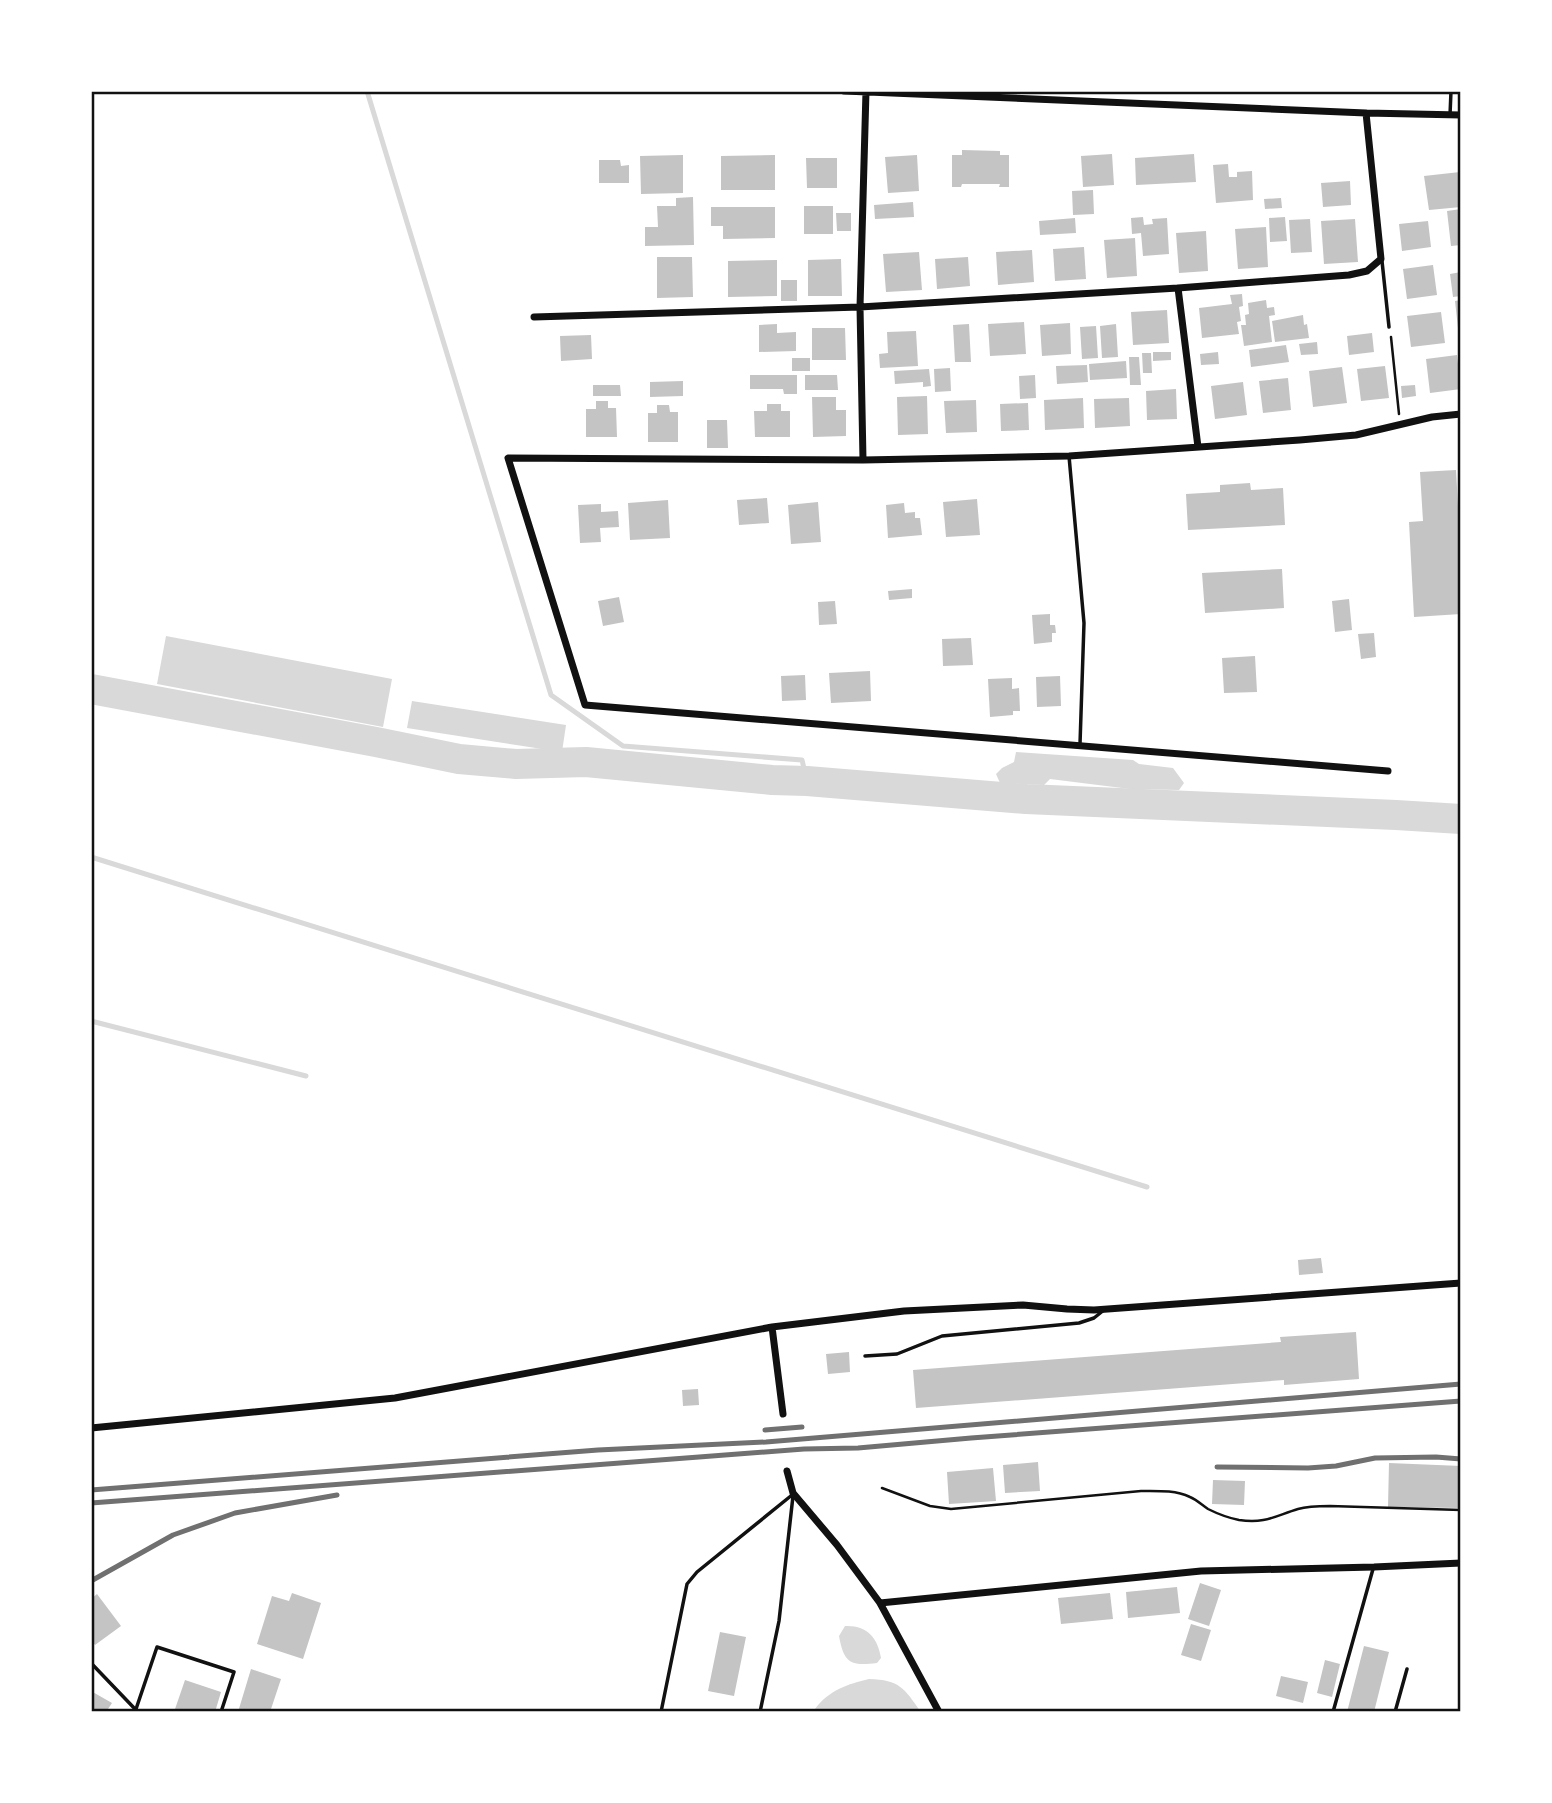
<svg xmlns="http://www.w3.org/2000/svg" width="1552" height="1803" font-family="'Fira Sans Condensed',sans-serif">
<rect width="100%" height="100%" fill="#fff"/>
<path fill="#d9d9d9" d="M166,636L392,679L383,727L157,684Z
M412,701L566,725L562,752L407,728Z
M1016,752L1133,760L1139,764L1173,768L1184,783L1179,790L1130,789L1050,779L1044,785L1000,783L996,774L1002,768L1014,762Z
M845,1626C867,1625 878,1638 881,1658L877,1663C851,1666 844,1664 839,1636Z
M869,1679C900,1680 904,1688 921,1712H815V1709C829,1690 848,1684 869,1679Z"/>
<g fill="none" stroke-linecap="round" stroke-linejoin="round">
<path stroke="#d9d9d9" stroke-width="5" d="M367,91L551,695L623,746L802,760L807,781
M91,857L1147,1187
M91,1021L306,1076"/>
<path stroke="#d9d9d9" stroke-width="30" d="M91,689L376,742L459,759L516,764L586,762L772,780L807,781L1026,799L1396,815L1461,819"/>
</g>
<path fill="#c4c4c4" d="M962,150L1000,151V155H1009V187H999L1000,184H962L961,187H952V155H962Z
M1112,154L1114,185L1083,187L1081,156Z
M1194,154L1196,182L1136,185L1135,158Z
M683,155V193L641,194L640,156Z
M775,155V190H721V156Z
M917,155L919,191L888,193L885,157Z
M806,158H837V188H807Z
M599,160H620L621,166L629,165V183H599Z
M1228,164L1229,177H1237V172L1252,171L1253,200L1216,203L1213,165Z
M1460,172L1461,207L1429,210L1424,176Z
M1350,181L1351,205L1323,207L1321,183Z
M1093,190L1094,214L1073,215L1072,191Z
M693,197L694,245L645,246V227H658L657,206H676V198Z
M1281,198L1282,208L1265,209L1264,199Z
M913,202L914,217L875,219L874,205Z
M804,206H833V234H804Z
M711,207H775V238L723,239V226H711Z
M1461,209V245L1451,246L1447,211Z
M836,213H851V231H837Z
M1143,217L1144,225L1153,224L1152,219L1167,218L1169,254L1143,256L1141,233L1132,234L1131,218Z
M1285,217L1287,241L1270,242L1269,218Z
M1075,218L1076,233L1040,235L1039,221Z
M1310,219L1312,252L1291,253L1289,220Z
M1355,219L1358,262L1324,264L1321,221Z
M1428,221L1431,247L1402,251L1399,224Z
M1266,227L1268,267L1238,269L1235,229Z
M1206,231L1208,271L1179,273L1176,233Z
M1135,238L1137,276L1107,278L1104,240Z
M1084,247L1086,279L1055,281L1053,249Z
M1032,250L1034,282L998,285L996,252Z
M919,252L922,290L886,292L883,254Z
M657,257H692L693,297L657,298Z
M968,257L970,286L937,289L935,259Z
M841,259L842,296H808V260Z
M777,260V296L728,297V261Z
M1433,265L1437,295L1407,299L1403,269Z
M1461,272V296L1453,297L1450,274Z
M781,280H797V301H781Z
M1242,294L1243,306L1239,307L1241,321L1237,322L1239,334L1202,338L1199,308L1232,304L1230,295Z
M1266,300L1267,308L1274,307L1275,315L1269,316L1272,342L1244,346L1241,325H1246L1245,315L1249,314L1248,303Z
M1461,300V337H1459L1455,301Z
M1167,310L1169,343L1133,345L1131,312Z
M1441,312L1445,343L1411,347L1407,316Z
M1303,315L1304,325L1307,324L1309,338L1275,342L1272,321Z
M1024,322L1026,354L990,356L988,324Z
M1070,323L1071,354L1042,356L1040,325Z
M777,324V333L796,332V351L759,352V325Z
M969,324L971,362H955L953,325Z
M1116,324L1118,357L1102,358L1100,326Z
M1096,326L1098,358L1082,359L1080,327Z
M812,328H845L846,360H812Z
M916,331L918,366L880,368L879,354L888,353L887,332Z
M1372,333L1374,352L1349,355L1347,336Z
M591,335L592,359L561,361L560,336Z
M1317,342L1318,354L1301,355L1299,344Z
M1286,345L1289,362L1251,367L1249,350Z
M1153,352H1171V360L1153,361Z
M1218,352L1219,364L1201,365L1200,354Z
M1142,353H1151L1152,373H1143Z
M1457,355L1461,389L1430,393L1426,359Z
M1129,357H1139L1141,385H1130Z
M792,358H810V371H792Z
M1126,361L1127,378L1090,380L1089,364Z
M1087,365L1088,382L1057,384L1056,366Z
M1385,366L1389,398L1361,401L1357,369Z
M1342,367L1347,403L1313,407L1309,371Z
M950,368L951,391L935,392L934,369Z
M929,369L931,386L923,387V382L895,384L894,371Z
M750,375H797V394H784L783,389H750Z
M805,375H837L838,390H805Z
M1035,375L1036,398L1020,399L1019,376Z
M1288,378L1291,410L1263,413L1259,381Z
M683,381V396L650,397V382Z
M1243,382L1247,415L1215,419L1211,386Z
M593,385H620L621,396H593Z
M1415,385L1416,396L1402,398L1401,386Z
M1176,389L1177,419L1147,420L1146,391Z
M927,396L928,434L898,435L897,397Z
M812,397H836V410H846V436L813,437Z
M1083,398L1084,428L1045,430L1044,400Z
M1129,398L1130,426L1095,428L1094,399Z
M976,400L977,432L946,433L944,401Z
M596,401H608V408H616L617,437H586V409H596Z
M1028,403L1029,430L1001,431L1000,404Z
M767,404H781V411H790V437H755L754,411H767Z
M657,405H669L670,412H678V442H648V413H657Z
M707,420H727L728,448H707Z
M1456,470L1461,560V614L1414,617L1409,522L1423,521L1420,472Z
M1250,483L1251,490L1283,488L1285,525L1188,530L1186,494L1220,492V485Z
M767,498L769,523L739,525L737,500Z
M977,499L980,535L946,537L943,502Z
M668,500L670,538L630,540L628,503Z
M818,502L821,542L791,544L788,505Z
M904,503L905,513L915,512V518H920L922,535L888,538L886,505Z
M601,504V512L618,511L619,527L600,528L601,542L580,543L578,505Z
M1282,569L1284,608L1205,613L1202,573Z
M912,589V598L889,600L888,591Z
M619,597L624,622L603,626L598,601Z
M1349,599L1352,630L1335,632L1332,601Z
M835,601L837,624L819,625L818,602Z
M1050,614V625H1055L1056,633H1052V642L1034,644L1032,615Z
M1374,633L1376,657L1361,659L1358,634Z
M971,638L973,665L943,666L942,639Z
M1255,656L1257,692L1224,693L1222,658Z
M870,671L871,701L831,703L829,673Z
M805,675L806,700L782,701L781,676Z
M1060,676L1061,706L1037,707L1036,677Z
M1012,678V689L1019,688L1020,711H1013V715L990,717L988,679Z
M1321,1258L1323,1273L1299,1275L1298,1260Z
M1356,1332L1359,1379L1284,1385V1380L916,1408L913,1370L1281,1342L1280,1337Z
M849,1352L850,1372L828,1374L826,1354Z
M698,1389L699,1405L683,1406L682,1390Z
M1038,1462L1040,1491L1005,1493L1003,1465Z
M1389,1463L1461,1466V1508L1388,1507Z
M993,1468L996,1501L949,1504L947,1472Z
M1213,1480L1245,1481L1244,1505L1212,1504Z
M1200,1583L1221,1590L1209,1626L1188,1619Z
M1177,1587L1180,1613L1128,1618L1126,1592Z
M292,1593L321,1603L303,1659L257,1644L272,1596L289,1601Z
M1110,1593L1113,1619L1061,1624L1058,1598Z
M97,1594L121,1626L95,1645L91,1639V1599Z
M1191,1624L1211,1630L1201,1661L1181,1655Z
M720,1632L746,1637L734,1696L708,1691Z
M1364,1646L1389,1652L1374,1712H1347Z
M1325,1660L1340,1664L1332,1697L1317,1693Z
M251,1669L281,1679L270,1712H238Z
M1281,1676L1308,1682L1303,1703L1276,1696Z
M185,1680L221,1692L215,1712H174Z
M91,1691L112,1703L106,1712H91Z"/>
<g fill="none" stroke-linecap="round" stroke-linejoin="round">
<path stroke="#111" stroke-width="2.5" d="M1391,337L1399,414
M882,1488L930,1506L951,1509L1141,1491C1158,1491 1175,1490 1190,1497C1197,1500 1202,1505 1208,1509C1218,1514 1229,1518 1239,1520C1265,1524 1275,1516 1298,1509C1308,1506 1320,1506 1330,1506L1461,1510"/>
<path stroke="#111" stroke-width="3.5" d="M1450,115L1451,91
M1382,261L1389,327
M1069,456L1084,623L1080,744
M865,1356L897,1354L942,1336L1079,1323L1094,1318L1104,1310
M91,1663L136,1710
M135,1712L157,1647L234,1672L221,1712
M661,1712L687,1584L697,1572L792,1495
M760,1712L779,1621L793,1496
M1333,1712L1373,1569
M1395,1712L1407,1669"/>
<path stroke="#111" stroke-width="7" d="M844,91L1366,113L1461,115
M1178,288L1198,447
M534,317L860,307L1178,288L1349,275L1367,271L1381,259L1366,113
M863,460L860,307L866,91
M1388,771L585,705L508,458L863,460L1069,456L1300,440L1356,435L1432,417L1461,414
M772,1327L783,1414
M91,1428L395,1398L772,1327L904,1311L1023,1305L1067,1309L1094,1310L1461,1283
M787,1471L793,1493L837,1545L880,1603L939,1712
M880,1603L1201,1571L1374,1567L1461,1563"/>
<path stroke="#707070" stroke-width="5" d="M765,1430L802,1427
M1217,1467L1308,1468L1336,1466L1375,1458L1436,1457L1461,1459
M91,1490L598,1450L766,1442L1461,1384
M91,1503L699,1457L804,1449L858,1448L971,1438L1461,1401
M91,1581L173,1535L235,1513L337,1495"/>
</g>
<rect width="1552" height="1803" fill="none" stroke="#ffffff" stroke-width="186"/>
<rect x="93" y="93" width="1366" height="1617" fill="none" stroke="#111" stroke-width="2.5"/>
</svg>
